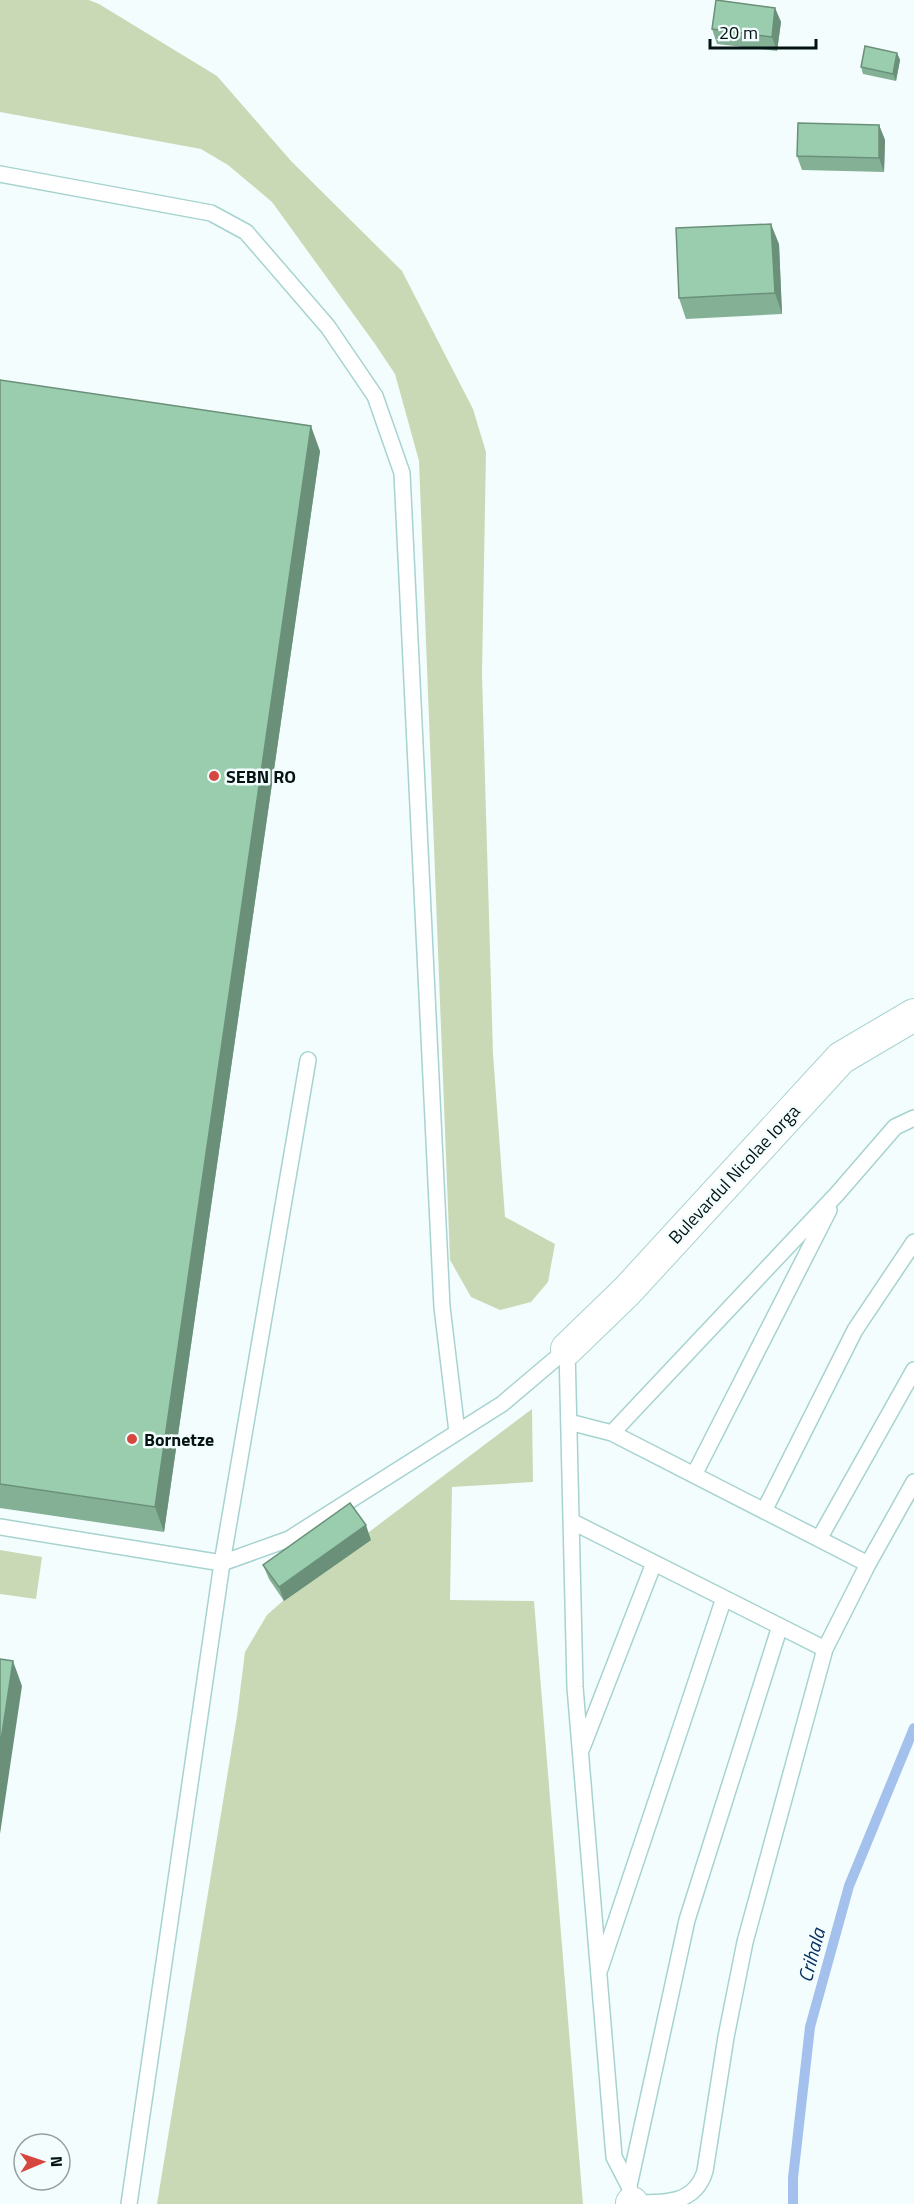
<svg xmlns="http://www.w3.org/2000/svg" width="914" height="2204" font-family="'Titillium Web',sans-serif">
<rect width="100%" height="100%" fill="#f4fdfd"/>
<path fill="#cad9b5" d="M0,0H89L99,4L217,76L292,162L402,271L473,409L486,452L482,675L493,1054L505,1217L555,1244L548,1282L531,1302L500,1310L471,1297L450,1260L419,461L395,374L375,344L272,202L228,165L201,149L0,112Z
M532,1409L533,1482L452,1487L450,1600L534,1601L583,2204H157L237,1716L245,1652L267,1615L312,1575Z
M0,1550L42,1557L36,1599L0,1594Z"/>
<g fill="none" stroke-linecap="round" stroke-linejoin="round">
<path stroke="#a3c1ec" stroke-width="10" d="M793,2204V2178L810,2027L849,1886L914,1728"/>
<defs>
<path id="lane" d="M0,174L211,213L246,232L328,327L375,396L402,473L442,1307L457,1432
M567,1349L575,1687L614,2157L629,2186L632,2203C666,2203 695,2204 705,2171L726,2037L745,1942L825,1649L868,1564L914,1482
M569,1422L612,1433L868,1564
M612,1433L837,1194L895,1127L914,1118
M694,1475L829,1210
M764,1511L855,1330L914,1242
M571,1521L825,1649
M0,1527L222,1563L289,1539L502,1404L567,1349
M819,1539L914,1370
M582,1748L654,1563
M600,1969L724,1598
M629,2186L687,1920L780,1626
M129,2204L222,1563L308,1060"/>
<path id="street" d="M567,1349L627,1291L841,1058L914,1015
M632,2204V2203"/>
</defs>
<use href="#lane" stroke="#a6d3d0" stroke-width="18"/>
<use href="#street" stroke="#a6d3d0" stroke-width="34"/>
<use href="#lane" stroke="#fff" stroke-width="15"/>
<use href="#street" stroke="#fff" stroke-width="32"/>
</g>
<path fill="#84b096" d="M775,8L781,22L777,51L717,44L712,29Z
M897,53L900,60L896,81L863,74L861,67Z
M879,125L885,140L884,172L802,170L797,156Z
M779,244L782,314L686,319L679,298Z
M0,380L320,451L164,1532L0,1508Z
M371,1540L284,1601L269,1579L263,1565Z"/>
<path fill="#6b907a" d="M775,8L781,22L777,51L772,37Z
M897,53L900,60L896,81L893,74Z
M879,125L885,140L884,172L879,158Z
M771,224L779,244L782,314L775,293Z
M311,426L320,451L164,1532L155,1507Z
M366,1525L371,1540L284,1601L279,1587Z
M13,1661L22,1686L0,1834V1747Z"/>
<path fill="#99cdae" stroke="#6b907a" stroke-width="1.5" d="M716,0L775,8L772,37L712,29Z
M865,46L897,53L893,74L861,67Z
M798,123L879,125V158L797,156Z
M771,224L775,293L679,298L676,228Z
M0,380L311,426L155,1507L0,1484Z
M350,1503L366,1525L279,1587L263,1565Z
M0,1659L13,1661L0,1747Z"/>
<g fill="#d6473f" stroke="#f4fdfd" stroke-width="2">
<circle cx="214" cy="776" r="6"/>
<circle cx="132" cy="1439" r="6"/>
</g>
<g text-anchor="middle" dominant-baseline="central" stroke-width="5" stroke-linejoin="round" paint-order="stroke">
<g font-size="18" font-weight="bold" fill="#031312" stroke="#f4fdfd" text-anchor="start">
<text x="226" y="776">SEBN RO</text>
<text x="144" y="1439">Bornetze</text>
</g>
<g font-size="18" fill="#031312" stroke="#f4fdfd">
<text transform="translate(734 1174) rotate(-47)">Bulevardul Nicolae Iorga</text>
</g>
<g font-size="20" font-style="italic" fill="#0a3164" stroke="#f4fdfd">
<text transform="translate(811 1955) rotate(-75)">Crihala</text>
</g>
</g>
<g transform="translate(42 2162) rotate(88)"><circle r="28" fill="#f4fdfd" stroke="#949f9f" stroke-width="1.5"/>
<path d="M0-4.5L10 22L0 15L-10 22Z" fill="#d6473f"/>
<text y="-9" font-size="16" font-weight="bold" text-anchor="middle" fill="#031312">N</text>
</g>
<path d="M710 39v9h106v-9" fill="none" stroke="#031312" stroke-width="3"/>
<text x="719" y="39" font-size="18" fill="#031312" stroke="#f4fdfd" stroke-width="4.5" paint-order="stroke">20 m</text>
</svg>
